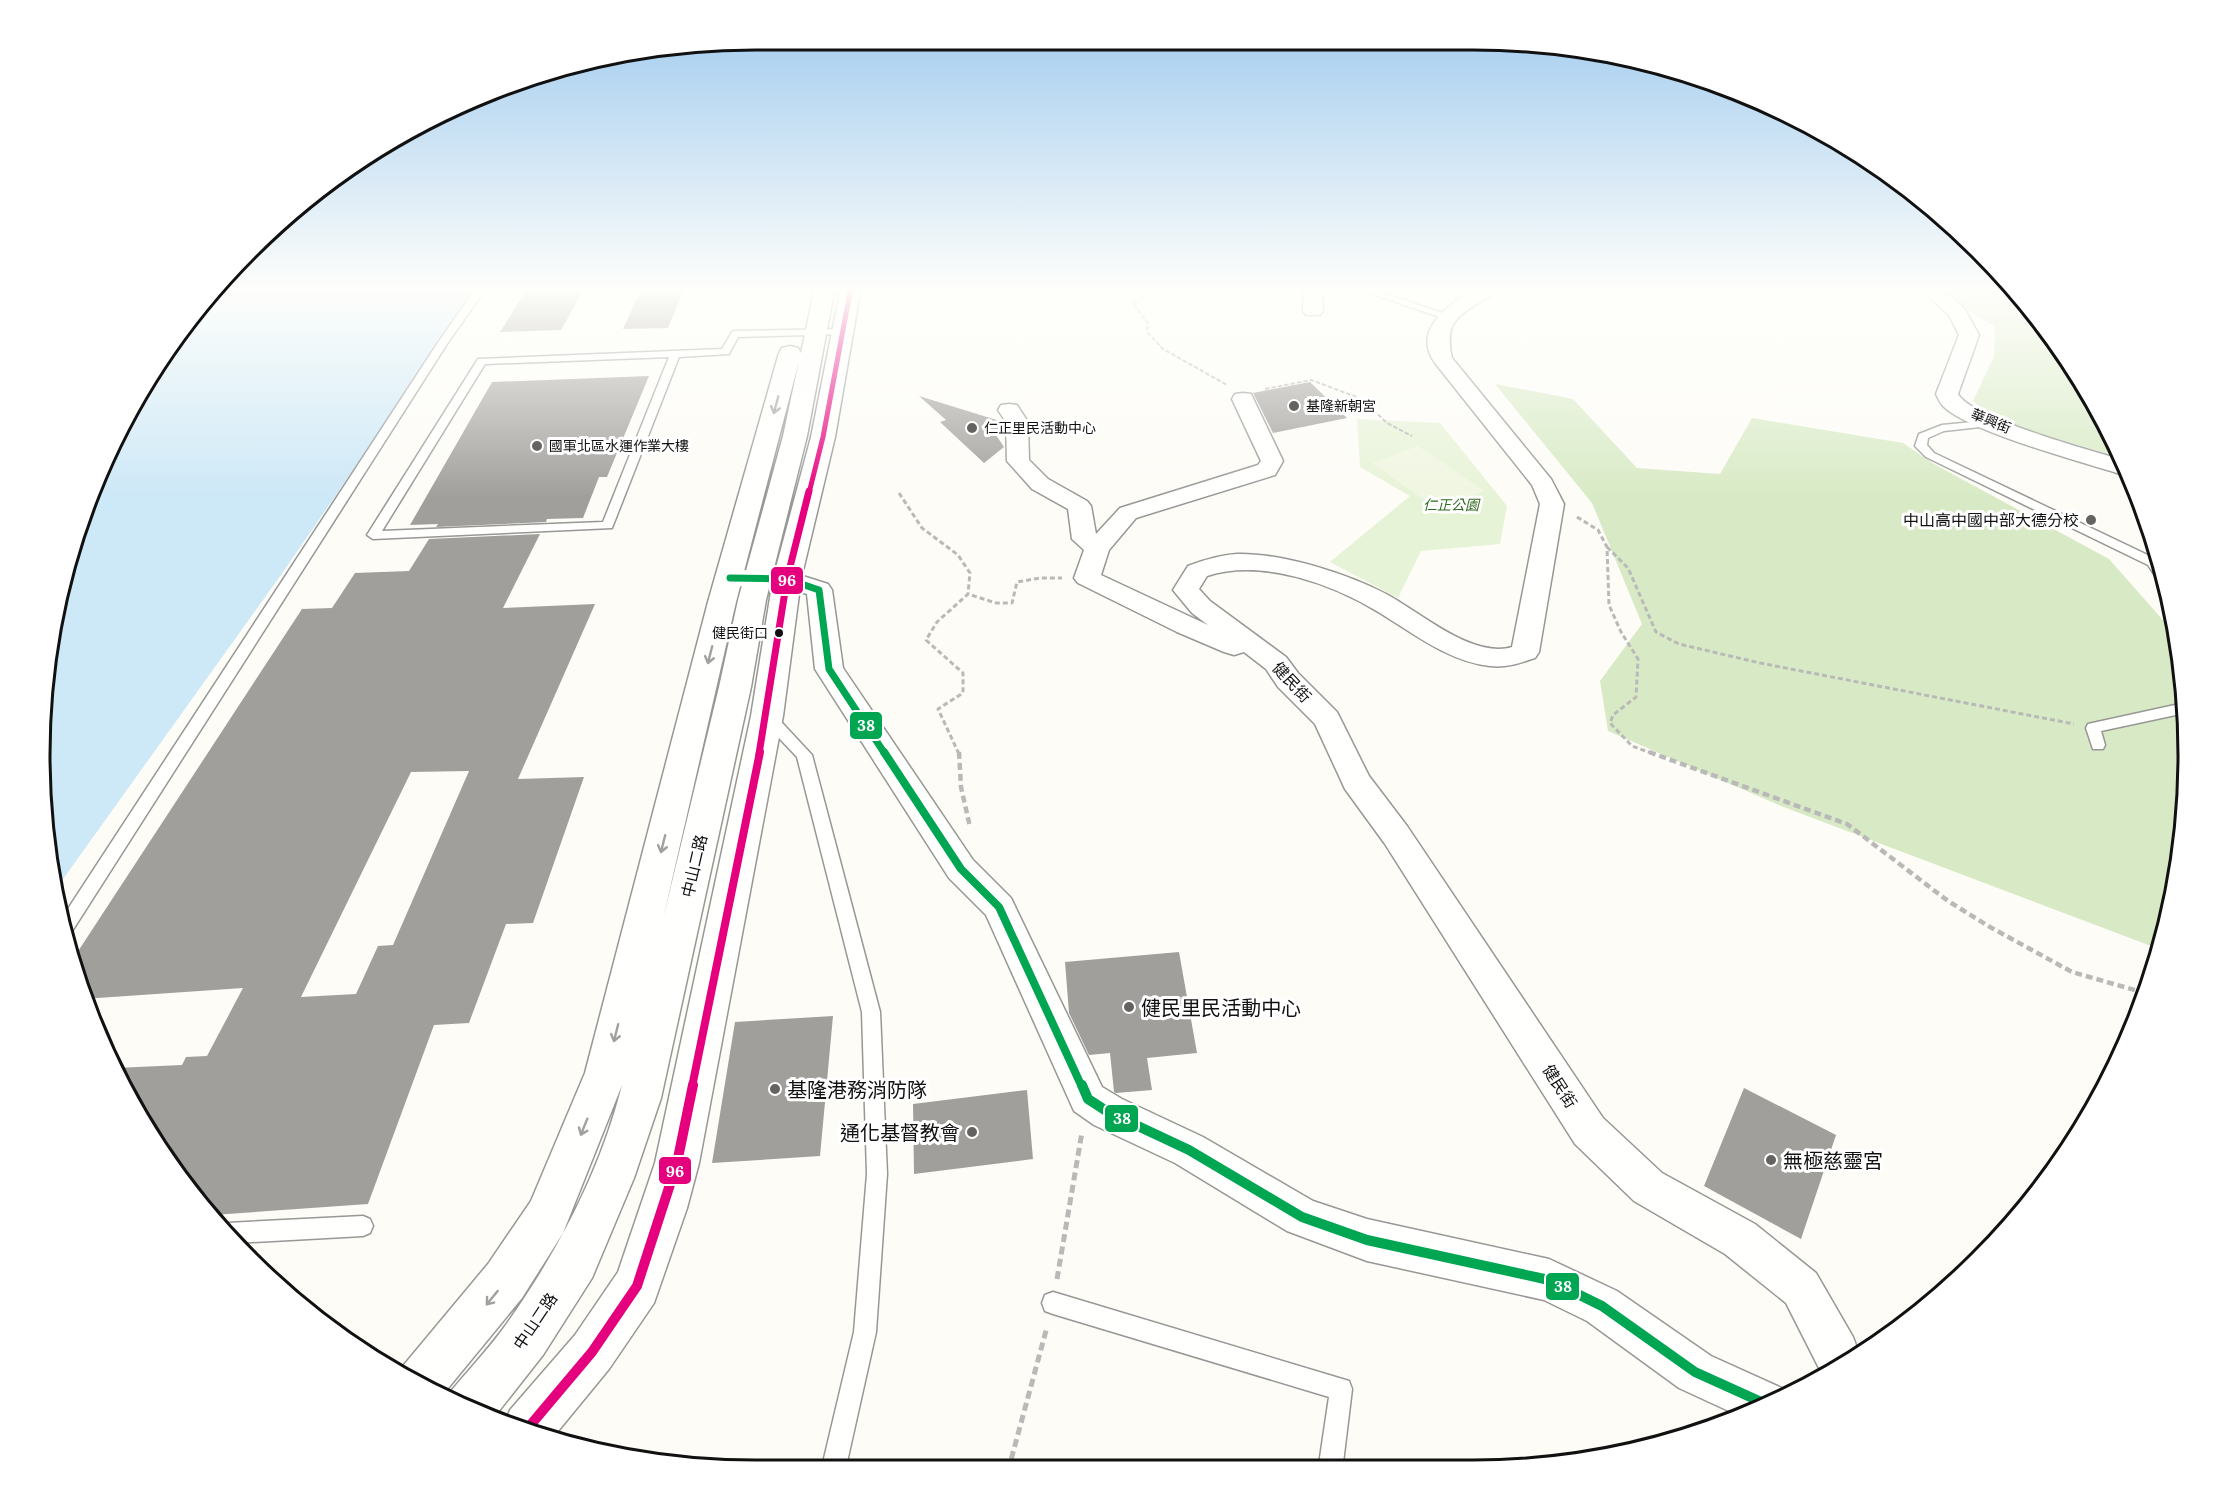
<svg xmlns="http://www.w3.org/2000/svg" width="2228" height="1510" font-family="Lora,'Noto Sans TC',serif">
<rect width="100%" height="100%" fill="#fdfcf7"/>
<path fill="#e7f3d7" d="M1357,419L1440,423L1507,506L1500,544L1421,551L1398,598L1330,562L1410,496L1360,467Z"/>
<path fill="#d8eac5" d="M1938,287H2011L2068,357L2122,458L1998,421L1973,401L1994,356L1995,327L1956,302Z
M1495,384L1573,399L1637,468L1720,474L1752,418L1903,443L1934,464L2109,559L2177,636L2189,755L2175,894L2159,949L1781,806L1608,731L1600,681L1642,624L1592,503Z"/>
<path fill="#f0f6e1" d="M1418,446L1485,491L1437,509L1372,463Z"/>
<path fill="#cde8f7" d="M217,287H479L283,572L53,893L41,708L63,570L93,481L187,319Z"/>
<path fill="#a19f9c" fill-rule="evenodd" d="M528,287H585L561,330L500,332Z
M642,287H685L668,328L623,329Z
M649,376L607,477H599L583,518L547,519L546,522L436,527L438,524L410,525L492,382Z
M1310,382L1347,418L1273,433L1253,393Z
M919,396L1003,422L1004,426L996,435L1004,447L984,463L940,422L946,420Z
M540,534L503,608L595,604L518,779L584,777L533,923L506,924L469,1023L434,1025L368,1204L213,1215L135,1113L115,1068L182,1065L186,1057L207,1056L243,988L83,999L71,962L302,609L332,608L355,573L409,571L429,539ZM469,771L393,945L378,946L356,994L301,997L411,772Z
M1179,952L1197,1053L1147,1058L1152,1090L1116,1093L1114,1092L1110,1053L1089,1055L1069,1013L1065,962Z
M833,1016L820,1156L712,1163L735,1022Z
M1744,1088L1836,1135L1801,1239L1704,1186Z
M1027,1090L1033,1159L914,1174L913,1104Z"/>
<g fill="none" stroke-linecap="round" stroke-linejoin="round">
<defs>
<path id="service" d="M477,287H487L447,344L69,936L64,938L60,921L437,344Z
M1352,287H1366L1451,316L1443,318Z
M842,329L847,332L845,334L738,337L729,354L679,357L612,528L373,539L367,535L478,359L722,349L732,332L735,331ZM669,357L603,522L382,531L485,364Z
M1994,420L1999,423L1998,425L1944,431L1928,438L1927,445L1934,453L2156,559L2166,584L2160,583L2148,565L1926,457L1915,446L1919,434L1942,425Z
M2184,703L2185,713L2101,731L2105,745L2103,749H2093L2086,728L2088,724Z
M767,711L772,712L812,755L880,1012L887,1174L876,1332L845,1471H821L854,1332L867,1174L862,1012L797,757L762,720L760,716Z
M363,1216L370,1219L373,1226L370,1233L363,1236L235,1243L221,1225L227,1223Z
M1053,1292L1349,1381L1352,1389L1342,1471H1318L1329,1397L1053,1314L1045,1311L1042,1303L1045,1295Z"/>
<path id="minor" d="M1304,287H1322L1323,311L1320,315H1306L1303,311Z
M1478,287H1500C1496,292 1491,295 1485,299C1457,316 1444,323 1452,358L1551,479L1564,504L1539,652L1535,658C1520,663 1506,668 1490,666C1450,662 1414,634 1380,613C1333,584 1262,558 1207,576L1199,589L1210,601L1286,657L1298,673L1337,712L1369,776L1407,826L1603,1118L1662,1173L1755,1224L1816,1273L1853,1337L1860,1356L1823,1376L1786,1303L1725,1254L1634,1201L1575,1144L1385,844L1345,789L1315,724L1278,687L1266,669L1244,652L1234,655L1224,652L1177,632L1078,583L1074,578L1084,550L1072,539L1068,509L1032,489L1007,461L1006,422L998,410L1001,405L1009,404L1017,405L1028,422L1029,460L1048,479L1087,501L1091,506L1096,534L1120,508L1258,465L1261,461L1232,399L1235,394L1243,393L1251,394L1283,461L1275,475L1136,518L1109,550L1101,575L1208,625L1192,613L1173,590L1188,566C1204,560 1220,555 1237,554C1283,553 1348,574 1388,595C1421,613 1473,659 1512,647L1540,504L1532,485L1435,363C1410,328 1453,302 1478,287Z
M1918,287H1938L1964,308L1979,335L1958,394C1970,418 2093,451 2123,460L2131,475L2120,474C2082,462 1967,431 1943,406C1940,403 1938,398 1936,394L1959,335L1949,315Z
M730,570L787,571L828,584L832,590L843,668L973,860L1011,898L1102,1087L1122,1099L1203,1137L1313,1201L1367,1219L1549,1259L1617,1291L1711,1356L1784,1389L1787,1395L1744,1418L1679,1388L1587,1321L1544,1300L1367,1261L1287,1231L1175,1163L1094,1125L1074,1111L986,915L949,878L815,669L807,594L784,587L730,586L721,583L717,578L721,573Z"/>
<path id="tertiary" d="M815,287H835L807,436L766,600L751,687L661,1098L634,1178L592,1278L543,1355L495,1416L448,1400L452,1390C471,1367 493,1344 510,1319C559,1249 601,1169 622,1085L563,1233L522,1298L440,1398L398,1372L488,1264L531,1201L585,1073L708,602L779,353L782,348L790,346L798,348L801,353ZM799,361L783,436L738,600L719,687L663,919L736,602Z
M841,287H861L835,437L801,579L783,716L699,1163L687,1208L654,1303L609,1369L554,1436L506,1420L510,1410L575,1335L618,1272L655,1163L751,716L773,579L811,437Z"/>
</defs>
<use href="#service" stroke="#979795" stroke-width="3"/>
<use href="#minor" stroke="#979795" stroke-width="3"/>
<use href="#tertiary" stroke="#979795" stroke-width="3"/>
<path stroke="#b9b9b8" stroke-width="2" stroke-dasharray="4.5 2" stroke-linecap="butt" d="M1142,287L1146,295L1133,304L1148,323L1147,332L1163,349L1227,385
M1265,389L1311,380L1362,399L1387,423L1412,436"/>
<path stroke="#b9b9b8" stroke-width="3" stroke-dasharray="5 3" stroke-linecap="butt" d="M899,493L922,528L958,555L970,573L968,594
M1577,517L1598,530L1607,547L1609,605L1621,632L1638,659L1636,697L1613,715L1610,723L1632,746L1654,754
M1607,547L1628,568L1656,632L1679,644L1760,663L2074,724
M959,754L938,709L963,693V673L926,640L937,622L968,594L996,603H1012L1017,582L1040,578H1062"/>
<path stroke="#b9b9b8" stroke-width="4.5" stroke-dasharray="7 4" stroke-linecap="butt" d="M959,752L961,787L970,827
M1649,752L1847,824L1948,901L1990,927L2072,972L2145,993"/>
<path stroke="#b9b9b8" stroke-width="5" stroke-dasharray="8 4.5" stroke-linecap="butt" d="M1057,1279L1082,1132
M1008,1471L1047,1327"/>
<use href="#service" fill="#fffffe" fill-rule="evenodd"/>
<use href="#minor" fill="#fffffe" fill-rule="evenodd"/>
<use href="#tertiary" fill="#fffffe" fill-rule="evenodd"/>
<defs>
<path id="bus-1-far3" d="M809,493L823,437L851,287"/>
<path id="bus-1-far2" d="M759,754L787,579L809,491"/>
<path id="bus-1-far1" d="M692,1087L760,752"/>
<path id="bus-1" d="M528,1428L592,1352L637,1286L677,1163L693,1085"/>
<path id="bus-2-far2" d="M730,578L787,579L819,590L829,669L885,754"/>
<path id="bus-2-far1" d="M884,752L961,869L999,907L1082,1087"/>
<path id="bus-2" d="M1082,1085L1088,1099L1108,1112L1189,1150L1302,1217L1367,1240L1549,1280L1602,1306L1695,1372L1768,1405"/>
</defs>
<use href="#bus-1-far3" stroke="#fff" stroke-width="8"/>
<use href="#bus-1-far2" stroke="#fff" stroke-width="10"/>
<use href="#bus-1-far1" stroke="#fff" stroke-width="13"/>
<use href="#bus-1" stroke="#fff" stroke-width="15"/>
<use href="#bus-2-far2" stroke="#fff" stroke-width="10"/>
<use href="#bus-2-far1" stroke="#fff" stroke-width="13"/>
<use href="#bus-2" stroke="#fff" stroke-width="15"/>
<use href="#bus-1-far3" stroke="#e5007d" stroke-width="5"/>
<use href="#bus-1-far2" stroke="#e5007d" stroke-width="7"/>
<use href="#bus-1-far1" stroke="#e5007d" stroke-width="8"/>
<use href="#bus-1" stroke="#e5007d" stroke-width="10"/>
<use href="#bus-2-far2" stroke="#00a651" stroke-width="7"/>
<use href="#bus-2-far1" stroke="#00a651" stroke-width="8"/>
<use href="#bus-2" stroke="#00a651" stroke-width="10"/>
</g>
<defs><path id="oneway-shaft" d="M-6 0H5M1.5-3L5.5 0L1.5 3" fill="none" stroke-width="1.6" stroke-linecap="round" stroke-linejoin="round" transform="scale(1.5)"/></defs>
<g stroke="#a0a09f">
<use href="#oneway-shaft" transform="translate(776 405) rotate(105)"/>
<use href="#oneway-shaft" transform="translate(710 655) rotate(104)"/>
<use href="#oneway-shaft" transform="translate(663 844) rotate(104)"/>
<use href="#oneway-shaft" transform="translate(616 1033) rotate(104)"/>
<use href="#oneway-shaft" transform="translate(584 1127) rotate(112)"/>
<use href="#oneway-shaft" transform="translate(492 1298) rotate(129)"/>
</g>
<linearGradient id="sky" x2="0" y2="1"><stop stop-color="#9dc9ee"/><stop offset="0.58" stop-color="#fefefb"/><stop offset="1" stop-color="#fefefb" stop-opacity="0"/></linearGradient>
<rect width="2228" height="498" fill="url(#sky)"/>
<g fill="#646362" stroke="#fff" stroke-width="2">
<circle cx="1294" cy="406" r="6"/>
<circle cx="972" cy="428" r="6"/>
<circle cx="537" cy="446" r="6"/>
<circle cx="2091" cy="520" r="6"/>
<circle cx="1129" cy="1007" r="6"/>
<circle cx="775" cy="1089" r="6"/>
<circle cx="972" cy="1132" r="6"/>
<circle cx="1771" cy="1160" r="6"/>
</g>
<circle fill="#111" stroke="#fff" stroke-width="2" cx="779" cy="633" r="5"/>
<g text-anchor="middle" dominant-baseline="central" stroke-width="6" stroke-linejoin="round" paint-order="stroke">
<g font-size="14" fill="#111" stroke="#fff" text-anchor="start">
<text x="1306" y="406">基隆新朝宮</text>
<text x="984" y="428">仁正里民活動中心</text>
<text x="549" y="446">國軍北區水運作業大樓</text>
</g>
<g font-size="14" fill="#111" stroke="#fff">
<text transform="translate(1991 421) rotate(22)">華興街</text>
</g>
<g font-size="14" font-style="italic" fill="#2f6b1f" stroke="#fff">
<text x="1451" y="505">仁正公園</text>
</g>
<g font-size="14" fill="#111" stroke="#fff" text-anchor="end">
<text x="768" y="633">健民街口</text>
</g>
<g font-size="16" fill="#111" stroke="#fff" text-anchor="end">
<text x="2079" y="520">中山高中國中部大德分校</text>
</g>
<g font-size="16" fill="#111" stroke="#fff">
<text transform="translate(1292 682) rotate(47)">健民街</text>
<text transform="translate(694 866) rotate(-77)">中山二路</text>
<text transform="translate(1560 1086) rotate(57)">健民街</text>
<text transform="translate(535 1321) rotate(-56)">中山二路</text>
</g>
<g font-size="20" fill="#111" stroke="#fff" text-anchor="start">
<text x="1141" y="1007">健民里民活動中心</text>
<text x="787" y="1089">基隆港務消防隊</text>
<text x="960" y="1132" text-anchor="end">通化基督教會</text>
<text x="1783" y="1160">無極慈靈宮</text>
</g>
</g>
<path d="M0 0H2228V1510H0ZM755 50H1473A705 705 0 0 1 2178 755V755A705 705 0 0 1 1473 1460H755A705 705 0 0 1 50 755V755A705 705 0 0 1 755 50Z" fill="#fff" fill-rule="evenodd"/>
<path fill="none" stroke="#111" stroke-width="3" d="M755 50H1473A705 705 0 0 1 2178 755V755A705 705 0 0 1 1473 1460H755A705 705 0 0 1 50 755V755A705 705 0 0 1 755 50Z"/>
<g stroke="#fff" stroke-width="2">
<rect x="770" y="566" width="34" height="29" rx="6" fill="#e5007d"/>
<rect x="849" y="711" width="34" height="29" rx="6" fill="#00a651"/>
<rect x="1104" y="1104" width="35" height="29" rx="6" fill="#00a651"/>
<rect x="658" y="1156" width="34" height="29" rx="6" fill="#e5007d"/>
<rect x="1545" y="1272" width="35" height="29" rx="6" fill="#00a651"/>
</g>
<g font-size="16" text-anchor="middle" font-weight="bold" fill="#fff">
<text x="787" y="586">96</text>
<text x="866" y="731">38</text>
<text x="1122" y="1124">38</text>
<text x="675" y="1177">96</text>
<text x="1563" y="1292">38</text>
</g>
</svg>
